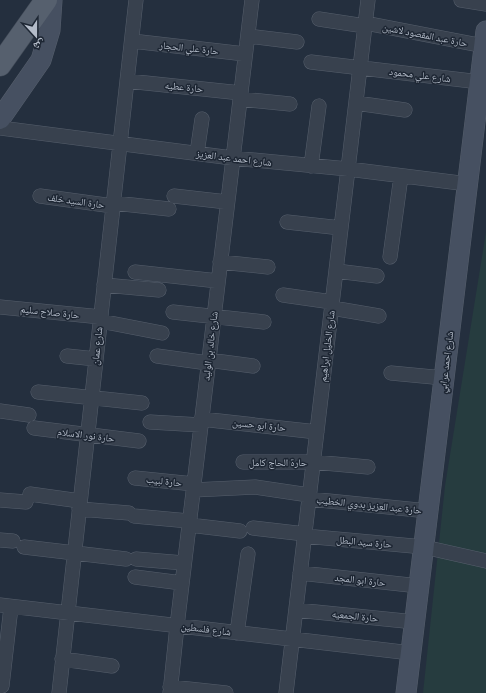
<svg xmlns="http://www.w3.org/2000/svg" width="486" height="693" font-family="'Titillium Web','Noto Naskh Arabic',sans-serif">
<rect width="100%" height="100%" fill="#242f3e"/>
<path fill="#263c3f" d="M486,232V693H423L445,486Z"/>
<g fill="none" stroke-linecap="round" stroke-linejoin="round">
<defs>
<path id="street" d="M461,0L486,4
M319,19L365,26
M365,23L484,46
M248,36L297,42
M132,41L245,54
M311,62L480,82
M127,81L241,93
M240,99L290,104
M356,103L405,110
M0,128L232,158L348,169L468,184
M197,153L202,119
M311,166L319,106
M40,196L113,206
M174,196L227,202
M114,203L169,209
M287,222L341,228
M390,257L401,176
M220,262L268,267
M336,271L377,276
M135,272L218,281
M104,285L159,290
M283,295L332,302
M0,307L101,317
M332,308L379,316
M173,312L264,322
M100,321L162,333
M67,356L96,359
M157,356L208,363
M208,360L253,366
M391,373L444,378
M38,392L142,403
M0,411L29,415
M201,419L317,432
M150,422L201,425
M34,428L139,441
M243,462H313L368,467
M135,478L194,484
M193,490L255,487L309,495
M30,494L80,501
M309,499L428,511
M0,500L26,502
M79,509L129,513
M134,516L189,521
M189,525L240,531
M253,528L305,534
M304,536L424,547L486,561
M0,540L13,541
M24,547L126,559
M136,559L184,563
M300,573L419,586
M135,577L182,583
M0,605L411,653
M296,610L415,622
M237,633L248,554
M62,659L112,666
M2,686L11,607
M170,687L226,693
M59,693L136,0
M170,693L177,626L252,0
M286,693L368,0"/>
<path id="secondary" d="M0,119L41,60L50,30L52,0
M406,693L486,31"/>
<path id="primary" d="M0,65L46,0"/>
</defs>
<use href="#street" stroke="#565f6c" stroke-width="15"/>
<use href="#secondary" stroke="#565f6c" stroke-width="21"/>
<use href="#primary" stroke="#414a57" stroke-width="23"/>
<use href="#street" stroke="#38414e" stroke-width="14"/>
<use href="#secondary" stroke="#465061" stroke-width="20"/>
<use href="#primary" stroke="#56606e" stroke-width="22"/>
</g>
<g text-anchor="middle" dominant-baseline="central" stroke-width="3" stroke-linejoin="round" paint-order="stroke">
<g font-size="10" fill="#b4bcc9" stroke="#1d2633">
<text transform="translate(425 35) rotate(11)">حارة عبد المقصود لاشين</text>
<text transform="translate(189 48) rotate(6)">حارة علي الحجار</text>
<text transform="translate(420 75) rotate(7)">شارع علي محمود</text>
<text transform="translate(184 87) rotate(6)">حارة عطيه</text>
<text transform="translate(234 158) rotate(7)">شارع احمد عبد العزيز</text>
<text transform="translate(76 201) rotate(8)">حارة السيد خلف</text>
<text transform="translate(50 312) rotate(6)">حارة صلاح سليم</text>
<text transform="translate(97 346) rotate(-84)">شارع عمان</text>
<text transform="translate(210 346) rotate(-83)">شارع خالد بن الوليد</text>
<text transform="translate(327 346) rotate(-83)">شارع الخليل ابراهيم</text>
<text transform="translate(446 362) rotate(-83)">شارع احمد عرابي</text>
<text transform="translate(259 425) rotate(6)">حارة ابو حسين</text>
<text transform="translate(86 435) rotate(7)">حارة نور الاسلام</text>
<text x="278" y="462">حارة الحاج كامل</text>
<text transform="translate(164 481) rotate(6)">حارة لبيب</text>
<text transform="translate(369 505) rotate(6)">حارة عبد العزيز بدوي الخطيب</text>
<text transform="translate(364 542) rotate(5)">حارة سيد البطل</text>
<text transform="translate(360 580) rotate(6)">حارة ابو المجد</text>
<text transform="translate(355 616) rotate(6)">حارة الجمعيه</text>
<text transform="translate(206 629) rotate(7)">شارع فلسطين</text>
</g>
</g>
<g transform="translate(36 36) rotate(159)" stroke="#1d2633" stroke-width="3" paint-order="stroke">
<path d="M0-3L7 15L0 10L-7 15Z" fill="#b4bcc9"/>
<text y="-6" font-size="11" font-weight="bold" text-anchor="middle" fill="#b4bcc9">ش</text>
</g>
</svg>
